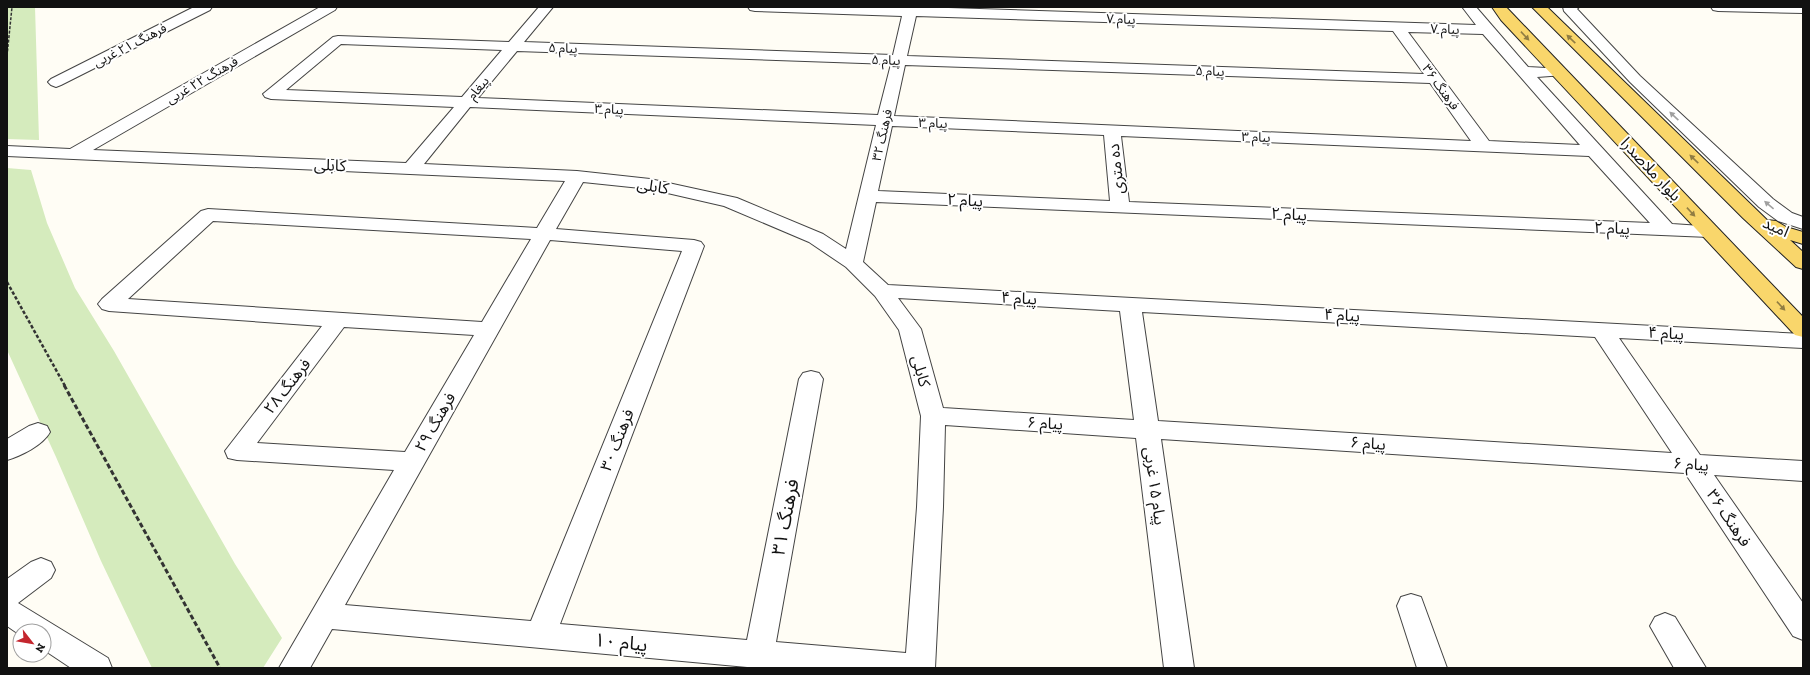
<svg xmlns="http://www.w3.org/2000/svg" width="1810" height="675" font-family="'Zilla Slab','Noto Sans Arabic',serif">
<rect width="100%" height="100%" fill="#fffdf5"/>
<path fill="#d5ebbd" d="M7,7H35L39,140L7,139Z
M7,168L31,170L47,223L75,288L114,351L235,564L282,638L263,668H152L101,561L56,457L7,350Z"/>
<g fill="none" stroke-linecap="round" stroke-linejoin="round">
<defs>
<path id="minor" d="M194,7H212L210,10L61,85L56,87L51,85L48,82L51,79Z
M320,7H337L335,10L93,150L406,163L454,107L271,99L265,97L263,94L333,37L338,36L509,42L539,7H553L524,42L893,55L902,16L755,11L750,10L748,7H918L1476,25L1463,8L1476,7L1528,67L1564,69L1567,72L1564,75L1537,77L1672,224L1716,227L1719,231L1716,235L1709,237L876,202L863,262L888,285L1803,334V348L1619,338L1700,455L1803,461V481L1714,475L1803,603V640L1793,636L1685,473L1161,439L1194,668H1164L1136,438L945,425L943,507L935,668H758L332,629L310,668H279L394,470L237,460L228,458L225,451L322,326L109,311L102,309L98,304L102,299L201,211L208,209L537,228L565,181L7,156V146L70,149ZM916,16L1393,31L1424,74L907,56ZM1408,32L1483,34L1580,145L1489,141ZM341,44L502,50L462,97L286,90ZM517,51L891,64L878,115L478,98ZM905,65L1430,83L1471,141L894,116ZM470,107L876,125L846,249L823,234L737,198L650,179L577,171L424,164ZM892,126L1104,135L1110,201L878,191ZM1121,136L1589,156L1650,223L1129,202ZM583,182L650,189L724,206L809,242L846,267L875,296L899,330L921,416L917,507L906,653L776,642L823,379L819,373L811,371L803,373L799,379L747,640L560,624L704,246L701,242L694,240L556,229ZM213,221L531,239L482,322L128,299ZM550,240L682,251L531,621L345,605ZM898,298L1120,311L1134,420L943,408L921,329ZM1142,312L1595,337L1672,453L1158,421ZM344,327L474,335L405,452L257,443Z
M1563,7H1579L1577,9L1640,76L1773,199L1792,213L1803,217V229L1778,221L1759,207L1630,82L1564,11Z
M1711,7H1803V13L1718,11L1713,10Z
M38,423L47,426L50,432C43,445 21,456 7,460V439L29,426Z
M41,558L51,562L55,570L51,578L18,603L108,658L112,668H71L44,650V631H20V635L7,626V579L31,562Z
M1411,594L1421,597L1447,668H1417L1397,606L1401,597Z
M1665,613L1675,617L1706,668H1674L1650,626L1655,617Z"/>
<path id="major" d="M1492,7H1506L1803,317V337L1795,335L1501,20Z
M1532,7H1547L1767,220L1776,221L1786,227L1803,232V244L1790,240L1803,252V269L1796,267L1743,218Z"/>
</defs>
<use href="#minor" stroke="#444" stroke-width="2"/>
<use href="#major" stroke="#222" stroke-width="2"/>
<path stroke="#333" stroke-width="1.5" stroke-dasharray="3 1.5" stroke-linecap="butt" d="M7,9V11
M7,56L12,7"/>
<path stroke="#333" stroke-width="2.5" stroke-dasharray="3.5 2" stroke-linecap="butt" d="M7,282L65,386"/>
<path stroke="#333" stroke-width="3" stroke-dasharray="5 2.5" stroke-linecap="butt" d="M64,385L220,668"/>
<use href="#minor" fill="#fff" fill-rule="evenodd"/>
<use href="#major" fill="#f9d66b" fill-rule="evenodd"/>
</g>
<defs><path id="oneway-solid" d="M-6-.8H1V-3.2L6.5 0L1 3.2V.8H-6Z"/></defs>
<g fill="#917d42">
<use href="#oneway-solid" transform="translate(1525 36) rotate(47)"/>
<use href="#oneway-solid" transform="translate(1571 39) rotate(-136)"/>
<use href="#oneway-solid" transform="translate(1694 159) rotate(-136)"/>
<use href="#oneway-solid" transform="translate(1691 212) rotate(47)"/>
<use href="#oneway-solid" transform="translate(1781 306) rotate(47)"/>
</g>
<g fill="#a0a0a0">
<use href="#oneway-solid" transform="translate(1674 116) rotate(-137)"/>
<use href="#oneway-solid" transform="translate(1769 205) rotate(-140)"/>
</g>
<g text-anchor="middle" dominant-baseline="central" stroke-width="4" stroke-linejoin="round" paint-order="stroke">
<g font-size="13" fill="#111" stroke="#fff">
<text transform="translate(1121 19) rotate(2)">پیام ۷</text>
<text transform="translate(1445 29) rotate(2)">پیام ۷</text>
<text transform="translate(130 45) rotate(-27)">فرهنگ ۲۱ غربی</text>
<text transform="translate(563 48) rotate(2)">پیام ۵</text>
<text transform="translate(886 60) rotate(2)">پیام ۵</text>
<text transform="translate(1210 71) rotate(2)">پیام ۵</text>
<text transform="translate(202 80) rotate(-30)">فرهنگ ۲۲ غربی</text>
<text transform="translate(1441 87) rotate(54)">فرهنگ ۳۶</text>
<text transform="translate(478 88) rotate(-50)">پیغام</text>
<text transform="translate(609 109) rotate(3)">پیام ۳</text>
<text transform="translate(933 123) rotate(2)">پیام ۳</text>
<text transform="translate(882 135) rotate(-77)">فرهنگ ۳۲</text>
<text transform="translate(1256 137) rotate(2)">پیام ۳</text>
</g>
<g font-size="16" fill="#111" stroke="#fff">
<text transform="translate(330 165) rotate(3)">کابلی</text>
<text transform="translate(1116 169) rotate(-96)">ده متری</text>
<text transform="translate(1651 169) rotate(47)">بلوار ملاصدرا</text>
<text transform="translate(653 186) rotate(10)">کابلی</text>
<text transform="translate(965 200) rotate(3)">پیام ۲</text>
<text transform="translate(1289 214) rotate(3)">پیام ۲</text>
<text transform="translate(1776 227) rotate(24)">امید</text>
<text transform="translate(1612 228) rotate(2)">پیام ۲</text>
<text transform="translate(1019 298) rotate(3)">پیام ۴</text>
<text transform="translate(1342 315) rotate(3)">پیام ۴</text>
<text transform="translate(1666 333) rotate(3)">پیام ۴</text>
<text transform="translate(921 371) rotate(75)">کابلی</text>
<text transform="translate(287 386) rotate(-52)">فرهنگ ۲۸</text>
<text transform="translate(435 422) rotate(-60)">فرهنگ ۲۹</text>
<text transform="translate(1045 423) rotate(3)">پیام ۶</text>
<text transform="translate(617 440) rotate(-68)">فرهنگ ۳۰</text>
<text transform="translate(1368 443) rotate(4)">پیام ۶</text>
<text transform="translate(1691 464) rotate(4)">پیام ۶</text>
<text transform="translate(1155 486) rotate(82)">پیام ۱۵ غربی</text>
<text transform="translate(1729 518) rotate(56)">فرهنگ ۳۶</text>
</g>
<g font-size="19" fill="#111" stroke="#fff">
<text transform="translate(785 517) rotate(-79)">فرهنگ ۳۱</text>
<text transform="translate(621 642) rotate(6)">پیام ۱۰</text>
</g>
</g>
<rect width="1810" height="675" fill="none" stroke="#111111" stroke-width="16"/>
<g transform="translate(32 643) rotate(121)"><circle r="19" fill="#ffffff" stroke="#a0a0a0"/>
<path d="M0-3L7 15L0 10L-7 15Z" fill="#c4262e"/>
<text y="-6" font-size="11" font-weight="bold" text-anchor="middle" fill="#111111">N</text>
</g>
</svg>
